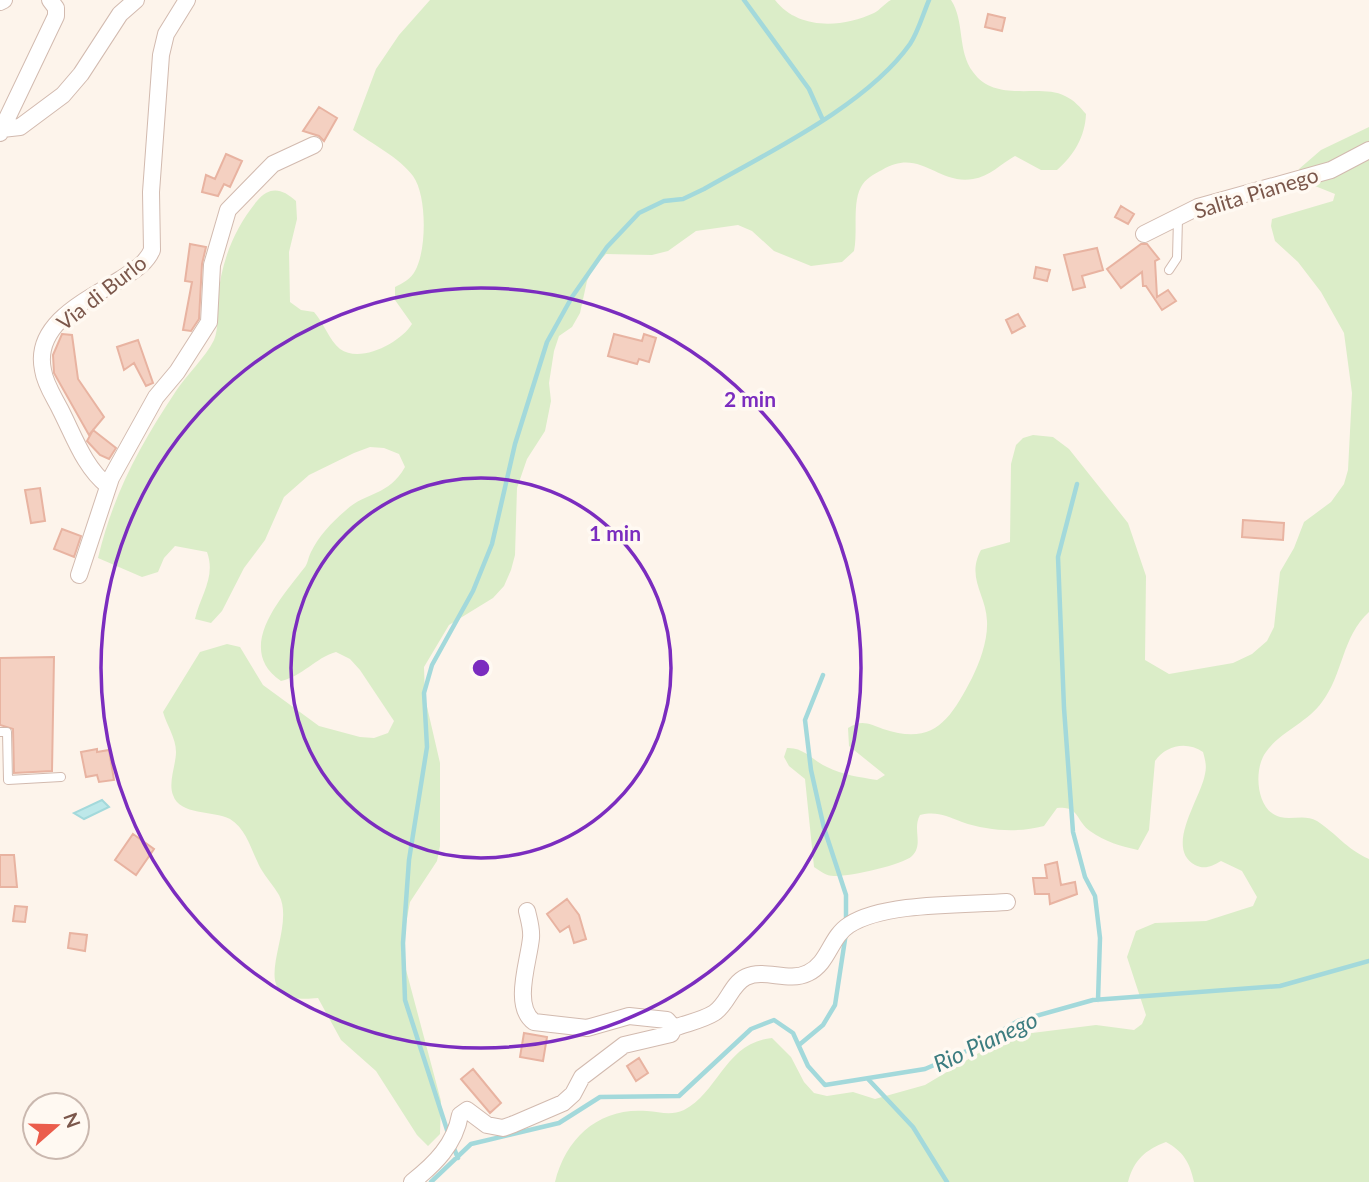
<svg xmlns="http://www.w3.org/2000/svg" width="1369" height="1182" font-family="Lato,sans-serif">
<rect width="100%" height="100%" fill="#fdf4eb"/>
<path fill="#dbedc8" d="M430,0H775C798,30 842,28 874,13C880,10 885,3 891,0C902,0 938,0 951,0C965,21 957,51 973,72C996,104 1040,83 1065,96C1074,100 1080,107 1086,114C1085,137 1074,155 1057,170H1041L1015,156C1002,163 989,177 973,179C937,185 920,147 882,170C874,174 865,179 861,187C852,203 858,233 854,251L842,262L811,266L774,251L752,231L738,225L696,231L668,251L652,255L606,254L594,266L587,281L580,313L572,327L559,336L554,351L549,383L551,401L545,431L527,459L517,488L515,555L511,570L504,586L493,598L449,625L424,667L425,698L440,763V846L437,861L410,902L401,951L441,1101L440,1134L428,1146L417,1135L376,1071L341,1040L318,998C236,1007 299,933 279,895C274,886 266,878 261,869C252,853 247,829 230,819C213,810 180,816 173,795C168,782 176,765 176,752C176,738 167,726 163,712L200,652L227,644L240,647L263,685L319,726L360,737L374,738L388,733L394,721L360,670L350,659L336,652C315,658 303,676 281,681C234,649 281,598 305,567C308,563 308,558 311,552C318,537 332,522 345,511C366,491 388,497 405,467L399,454L384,448L370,447L354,453L309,475L284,497L265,540L244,568L222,611L211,623L195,619C201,594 216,577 207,552L175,546L164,558L158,572L142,577L98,558C114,492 139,447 176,391C187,374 205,358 214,340C219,329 217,310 218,298C221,262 234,229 257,201C270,185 283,189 296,201L297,219L289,252L290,302L301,310L314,312C324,323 329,340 340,349C361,364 401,342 412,324L395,300V287C403,283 411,279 415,271C427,250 427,195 413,176C399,157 372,144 353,130L376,69L399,35Z
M1369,127V612C1342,636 1343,675 1322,702C1307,723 1281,731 1266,752C1253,769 1256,811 1280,817C1293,820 1305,814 1317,821C1337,834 1345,848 1369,859V1182H1194C1190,1163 1183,1151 1166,1142C1145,1150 1134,1160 1128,1182H555C566,1137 600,1107 647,1111C660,1112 671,1116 684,1110C719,1092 725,1043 772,1038L791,1057L804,1082L814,1093L827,1096L853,1092L875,1099L925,1085L1004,1038L1016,1035L1096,1025L1134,1030L1142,1024L1146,1015L1127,957L1136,931L1155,923L1206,921L1253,906L1257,897L1242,871L1221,861C1212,866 1205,870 1195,865C1164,848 1201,798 1205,774C1207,766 1205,759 1203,752C1187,741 1166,745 1155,761L1149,830L1138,850C1121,846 1105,842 1090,831C1076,821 1079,805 1057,808L1044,826C1018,833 988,831 962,822C946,816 937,811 920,815C912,830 924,844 912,856C903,865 847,877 834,876C826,876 820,871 814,867L805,779L789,766L784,757L787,748C804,747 813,761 827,767C843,775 859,777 877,780L885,775L849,746L848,728C862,719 869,724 883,729C934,746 950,720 972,678C980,662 988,640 987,621C986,594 966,578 981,550L1010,542L1011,464L1016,445L1023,438L1033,435L1053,437L1069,449L1128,523L1146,576L1145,660L1169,674L1233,663L1252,654L1267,641L1274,627L1280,572L1294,548L1304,522L1331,502L1344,484L1348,470L1352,393L1344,333L1321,292L1298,262L1275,241L1271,226L1272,219L1333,201L1335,194L1305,182L1299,169L1321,150Z"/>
<path fill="#bde8e9" stroke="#a3d9db" stroke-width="2" d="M102,800L109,807L84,819L74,813Z"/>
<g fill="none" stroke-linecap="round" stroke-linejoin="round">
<path stroke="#a3d9db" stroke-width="4.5" d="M744,0L809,89L822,118
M1077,484L1058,557L1064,708L1073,832L1085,877L1095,896L1100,938L1098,1000
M823,675L805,720L811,770L824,828L846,895V921
M799,1045L823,1025L835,1005L846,933
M868,1079L913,1127L947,1182
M449,1136L405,1000L403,943L409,860L427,747L424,693L432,665L473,591L492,544L515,444L547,342L572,297L607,247L639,213L664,201L683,199L704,189C769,152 867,105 910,44C918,32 923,14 929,0
M452,1144L458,1158
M431,1182L471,1144L559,1123L600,1097L679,1096L751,1029L774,1020L793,1033L808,1066L825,1085L925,1069L971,1049L1018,1021L1093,1000L1280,986L1369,961"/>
</g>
<path fill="#f4d0c1" stroke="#e8b3a1" stroke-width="2" d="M988,14L1005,18L1002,31L985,27Z
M319,107L337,118L324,141L319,136L303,131Z
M226,154L242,161L230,187L224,184L218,196L202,192L206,175L215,179Z
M1121,206L1134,214L1128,224L1115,217Z
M190,244L206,247L202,264L199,319L191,331L183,330L192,282L185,281Z
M1141,244H1147L1159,259L1155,261L1157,297L1168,290L1176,301L1162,310L1146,286H1143L1142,272L1121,288L1107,269Z
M1097,248L1103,270L1082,276L1085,287L1073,290L1064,255Z
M1036,267L1050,270L1047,281L1034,278Z
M1018,314L1025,326L1012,333L1006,320Z
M62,334L72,335L78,379L104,417L89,435L54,373L53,355Z
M614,334L642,341L644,334L656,338L649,362L639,359L637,364L608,356Z
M138,340L153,383L146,386L134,363L124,370L117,347Z
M93,430L116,448L109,459L100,455L87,441Z
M40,488L45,521L31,523L25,490Z
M1243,520L1284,523L1283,540L1242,537Z
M62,529L81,536L74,557L54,549Z
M54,657L52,771L14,773L13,729L0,725V658Z
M97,749V752L109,750L114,780L99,782L97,775L86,777L81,752Z
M133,834L154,849L136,875L115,860Z
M0,855H14L17,887H0Z
M1057,862L1061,885L1075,882L1077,894L1050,904L1049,894H1035L1033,878H1047L1045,865Z
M567,899L579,915L586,939L574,943L569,926L560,932L547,914Z
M15,906L27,907L25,922L13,921Z
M70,933L87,935L85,951L68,948Z
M524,1033L547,1037L543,1061L520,1057Z
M639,1058L648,1073L636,1081L627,1066Z
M473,1069L501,1103L490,1113L461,1079Z"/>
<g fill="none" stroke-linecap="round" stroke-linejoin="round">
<defs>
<path id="service" d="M1169,270L1177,258L1178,218
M0,732H7L8,780L61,777"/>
<path id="minor" d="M0,2L4,0
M2,129L20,127L63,95L81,74L120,14L136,0
M0,133L56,16V8L50,0
M1144,234L1198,207L1331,170L1369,150
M108,486C84,467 74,436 60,409C54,397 45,384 43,370C33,323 89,299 121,279C133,271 146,264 152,250L151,192L161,55L166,34L187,0
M79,575L111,478L156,397L177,372L209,322L212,265L228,210L273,164L314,145
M674,1028C687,1023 703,1020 714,1013C728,1004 731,984 746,977C765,968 788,983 808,973C829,963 830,937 849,925C884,902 965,905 1007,902
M412,1182C435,1164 455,1144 460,1115L467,1110L487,1125L503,1128L514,1124L563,1103L573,1094L582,1077L624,1045L671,1034L674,1028L667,1020L629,1016L587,1028L534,1022C512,1006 529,961 531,938C532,929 529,920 527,911"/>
</defs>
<use href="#service" stroke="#d2baaf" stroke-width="10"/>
<use href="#minor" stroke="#d2baaf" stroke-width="18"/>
<use href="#service" stroke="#fff" stroke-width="8"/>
<use href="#minor" stroke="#fff" stroke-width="16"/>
</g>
<g fill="none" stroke="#7b2cbf" stroke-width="3.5">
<circle cx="481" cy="668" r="190"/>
<circle cx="481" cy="668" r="380"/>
</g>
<g text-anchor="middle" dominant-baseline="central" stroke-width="7" stroke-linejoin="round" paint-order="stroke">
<g font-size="21" fill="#7b574b" stroke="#fff9f2">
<text transform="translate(1256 192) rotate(-17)">Salita Pianego</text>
<text transform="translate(101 292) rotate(-38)">Via di Burlo</text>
</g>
<g font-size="23" font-style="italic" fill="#3d7d80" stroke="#fff9f2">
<text transform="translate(985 1041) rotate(-25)">Rio Pianego</text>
</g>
</g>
<circle cx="481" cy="668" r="10" fill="#7b2cbf" stroke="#fff9f2" stroke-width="3.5"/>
<g font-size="21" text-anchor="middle" font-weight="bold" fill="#7b2cbf" stroke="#fff9f2" stroke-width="7" stroke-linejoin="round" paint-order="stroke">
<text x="750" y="407">2 min</text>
<text x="615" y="541">1 min</text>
</g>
<g transform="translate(56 1126) rotate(70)"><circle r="33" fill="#fff9f2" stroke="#cab8af" stroke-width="2"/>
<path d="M0-5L12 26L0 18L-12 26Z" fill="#eb5d4c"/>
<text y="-10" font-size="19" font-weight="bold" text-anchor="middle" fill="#7b574b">N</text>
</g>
</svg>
